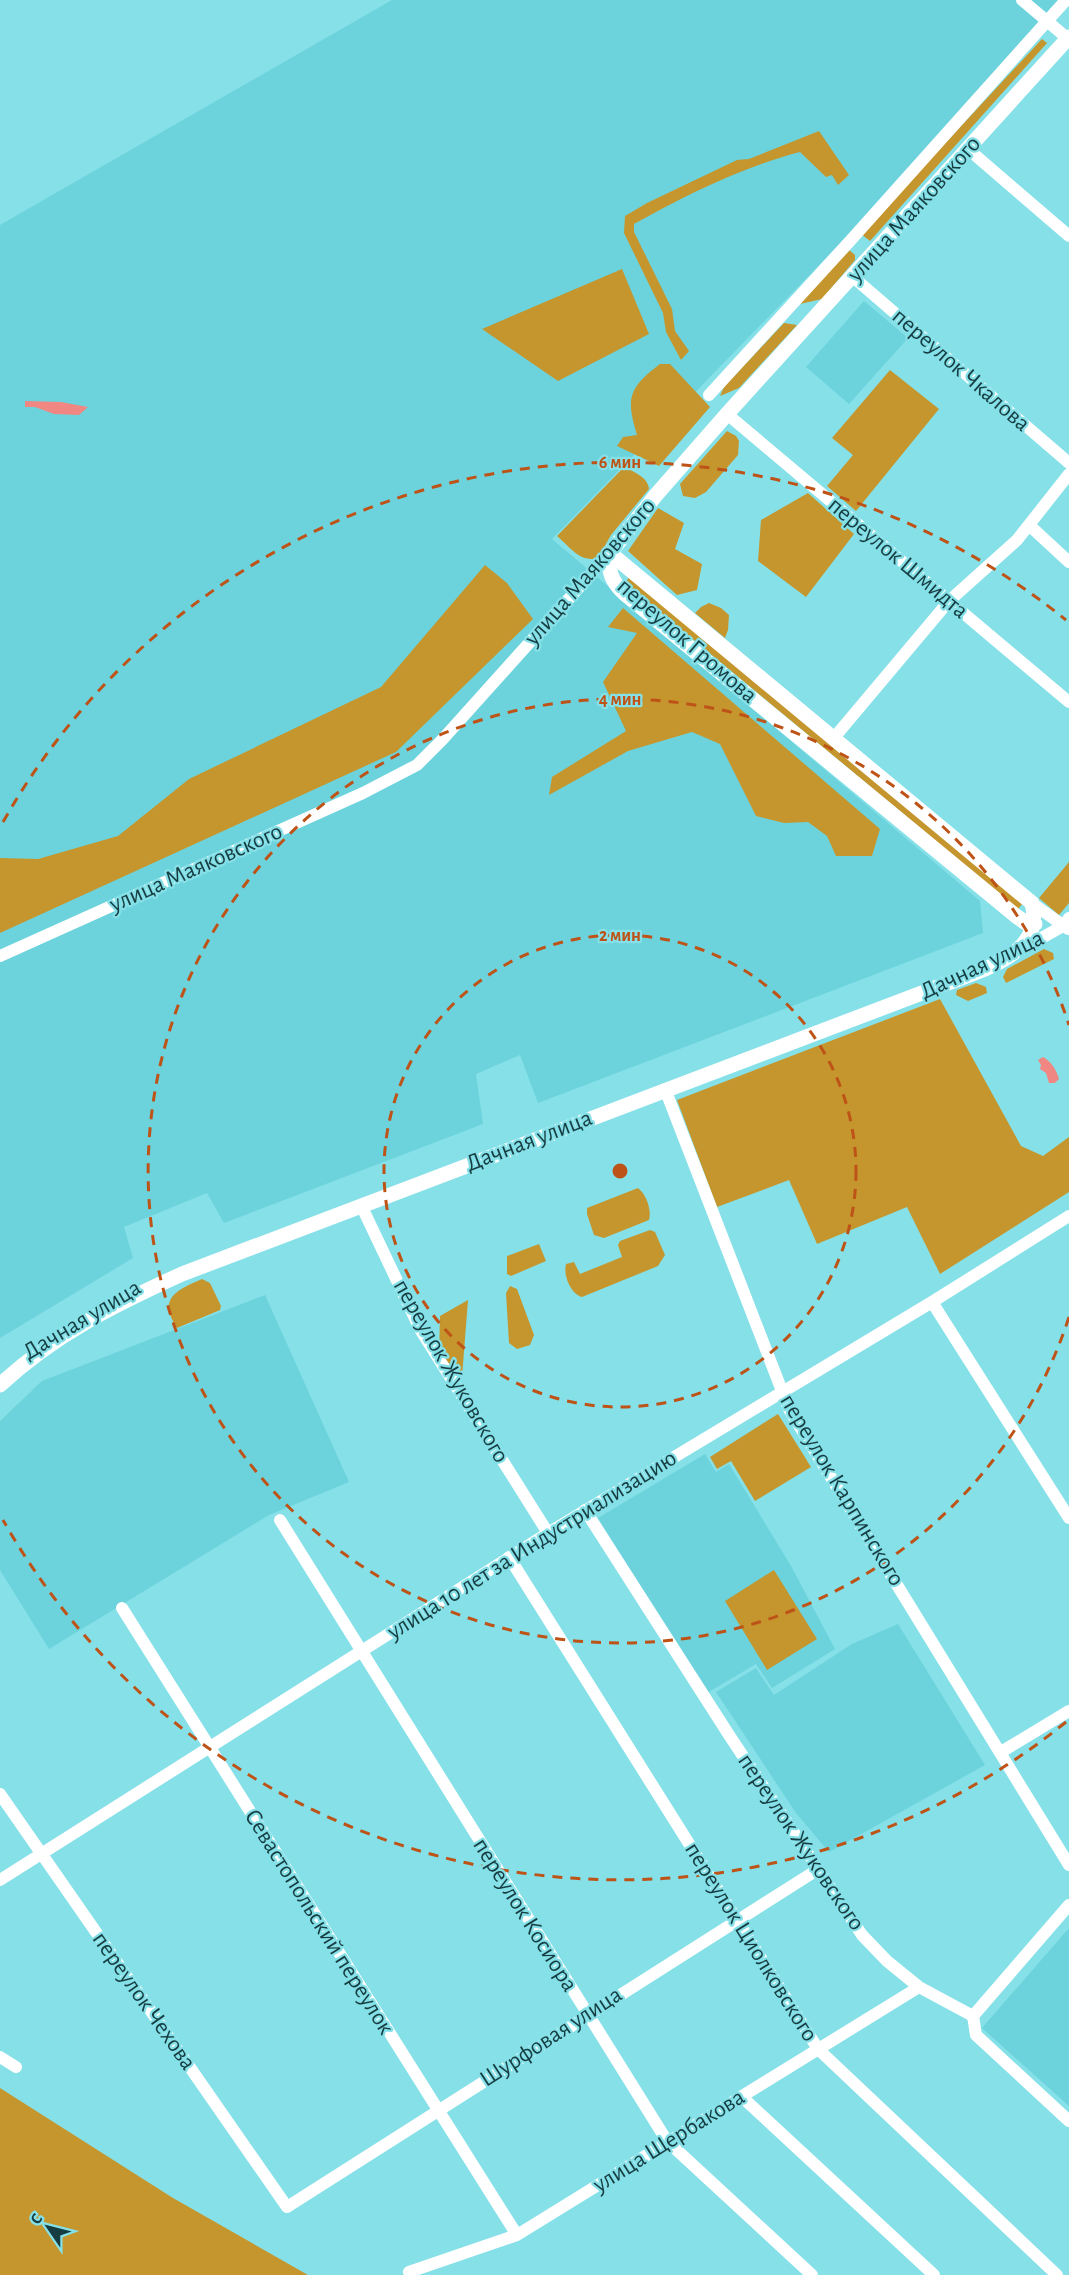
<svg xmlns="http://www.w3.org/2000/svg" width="1069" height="2275" font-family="'Alegreya Sans',sans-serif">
<rect width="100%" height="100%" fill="#85e0e8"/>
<path fill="#6cd3dc" d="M392,0H1059L865,218L552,539L980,901L983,933L538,1103L520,1055L476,1074L483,1124L224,1223L207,1193L124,1227L133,1258L0,1338V225Z
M864,301L908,338L849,404L806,367Z
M265,1295L349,1482L269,1515L49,1649L0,1570V1421L42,1381Z
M705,1454L716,1472L729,1464L791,1566L835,1649L772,1688L756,1664L707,1693L598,1518Z
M898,1624L985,1765L829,1852L796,1813L716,1692L756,1668L774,1695L852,1644Z
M1069,1928V2106L982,2028Z"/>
<path fill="#c5962d" d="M1042,39L1047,43L870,241L861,234Z
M819,131L849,175L838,185L832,175L826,177L800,152C742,167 686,195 634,224V232L672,309L675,331L689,351L681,360L666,332L663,313L624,233L625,216L647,203L737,160L749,159Z
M849,250L855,255V260L822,299L800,304Z
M622,269L649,334L558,381L482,329Z
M784,323L797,325L739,388L720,396L724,387Z
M660,364H670L710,407L659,466L617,446L623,437L637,435C626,399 628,388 660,364Z
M890,370L939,409L856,511L827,486L853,455L832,438Z
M727,431L736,436L739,441L738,455L706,492L695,498L683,496L680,484Z
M624,467C634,472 648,477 649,489L611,535L598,558C580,563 570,547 557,536Z
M808,493L854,534L806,597L758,561L761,520Z
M658,508L684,523L675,549L702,564L697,590L677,595L628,551Z
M485,565L507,583L533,619L396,752L0,933V858L38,859L118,836L189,779L381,687Z
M630,576L1024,902L1018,909L625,583Z
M709,603L721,608L729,615L728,630L725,638L695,613L701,607Z
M623,608L880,829L872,856H836L827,836L808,822L784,823L756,816L720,744L692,732L628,751L549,795L552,777L626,731L603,682L637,633L608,627Z
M1069,862V903L1059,915L1039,898Z
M1044,949L1053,953L1054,959L1006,983L1003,977L1007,969Z
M976,983L986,987L987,993L968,1001L956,995L957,990Z
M940,999L1021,1146L1043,1156L1069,1137V1192L940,1274L907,1207L817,1244L789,1180L717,1207L677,1100Z
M638,1188C646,1194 652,1210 649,1220L604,1238L594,1235L587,1214V1208Z
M650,1230L655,1232L665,1255L658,1266L582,1297C571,1294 563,1276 566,1264L574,1262L580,1274L622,1257L618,1245L620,1241Z
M539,1244L546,1261L511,1276L507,1274V1256Z
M202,1279L210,1283L221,1306L220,1310L177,1328C157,1298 177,1290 202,1279Z
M510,1286L517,1289L534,1335L530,1345L517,1349L509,1343L506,1293Z
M468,1300L462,1377L439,1353L440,1316Z
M778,1414L811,1467L755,1501L731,1461L717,1469L710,1457Z
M774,1570L817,1639L767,1670L725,1601Z
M0,2088L173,2198L308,2275H0Z"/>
<path fill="#f18783" d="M25,401L61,402L88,407L79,415L54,414L35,407H25Z
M1043,1057C1051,1061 1057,1071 1059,1079L1055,1083H1049L1046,1073L1040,1069L1041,1065L1038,1060Z"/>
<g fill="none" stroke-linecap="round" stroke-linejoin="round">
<path stroke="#fff" stroke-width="12" d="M1022,0L1067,38
M968,149L1069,236
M853,277L1069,463
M709,395L850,241L1066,0
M727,414L1069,702
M1029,525L1069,562
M833,739L949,601L1017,540L1069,474
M1032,903L1068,929
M1020,950L1063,926L1069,918
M0,956L363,793L417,765L442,740L610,553
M665,1089L789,1409L1069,1865
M361,1205L420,1329L548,1533
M932,1302L1069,1518
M585,1510L729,1735L862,1935L887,1961L919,1987L973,2016L976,2035L1069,2121
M280,1520L667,2141L812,2275
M509,1557L818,2049L1057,2275
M122,1608L517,2235
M1001,1752L1069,1711
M0,1794L287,2207L817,1870
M0,1880L548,1533L932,1302L1069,1216
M973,2016L1069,1905
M0,2057L16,2067
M742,2097L934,2275
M409,2272L517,2235L919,1987"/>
<path stroke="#fff" stroke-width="15" d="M610,553L656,495L727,414L1069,37
M0,1385C55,1334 114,1305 182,1274L985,969C1014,956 1041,939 1032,903L610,553C607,571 612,582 625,594L1016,916L1026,923L1035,924"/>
</g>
<g fill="none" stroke="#be5317" stroke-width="3" stroke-dasharray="10 8">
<circle cx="620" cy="1171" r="236"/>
<path d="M1069 1317A472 472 0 1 1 1069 1025"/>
<path d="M1066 1722A709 709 0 0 1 3 1520M3 822A709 709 0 0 1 1066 620"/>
</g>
<g text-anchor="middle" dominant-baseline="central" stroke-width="4.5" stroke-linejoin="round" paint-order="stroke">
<g font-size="24" fill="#163d41" stroke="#85e0e8">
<text transform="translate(914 209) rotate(-48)">улица Маяковского</text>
<text transform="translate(961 370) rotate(41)">переулок Чкалова</text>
<text transform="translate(898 558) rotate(40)">переулок Шмидта</text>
<text transform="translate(590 572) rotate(-49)">улица Маяковского</text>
<text transform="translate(687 641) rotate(41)">переулок Громова</text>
<text transform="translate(196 868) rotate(-24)">улица Маяковского</text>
<text transform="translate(982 965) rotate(-25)">Дачная улица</text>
<text transform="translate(529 1141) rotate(-21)">Дачная улица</text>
<text transform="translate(82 1320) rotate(-31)">Дачная улица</text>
<text transform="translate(451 1371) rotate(60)">переулок Жуковского</text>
<text transform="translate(842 1490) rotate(59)">переулок Карпинского</text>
<text transform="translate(532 1545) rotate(-32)">улица 10 лет за Индустриализацию</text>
<text transform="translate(801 1842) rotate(56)">переулок Жуковского</text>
<text transform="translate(525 1915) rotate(58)">переулок Косиора</text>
<text transform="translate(319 1922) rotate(58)">Севастопольский переулок</text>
<text transform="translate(751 1942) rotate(58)">переулок Циолковского</text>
<text transform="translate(144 2001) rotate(55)">переулок Чехова</text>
<text transform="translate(551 2037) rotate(-33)">Шурфовая улица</text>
<text transform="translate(669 2141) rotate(-32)">улица Щербакова</text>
</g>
</g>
<circle cx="620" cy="1171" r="9" fill="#be5317" stroke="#85e0e8" stroke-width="3"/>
<g font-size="18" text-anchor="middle" font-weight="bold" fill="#be5317" stroke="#85e0e8" stroke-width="4.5" stroke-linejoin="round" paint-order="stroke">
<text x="620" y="468">6 мин</text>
<text x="620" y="705">4 мин</text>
<text x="620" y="941">2 мин</text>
</g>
<g transform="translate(48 2227) rotate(305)" stroke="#85e0e8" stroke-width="4.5" paint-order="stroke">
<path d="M0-4.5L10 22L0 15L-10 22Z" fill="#163d41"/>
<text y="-9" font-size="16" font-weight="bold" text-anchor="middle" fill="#163d41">С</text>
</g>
</svg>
